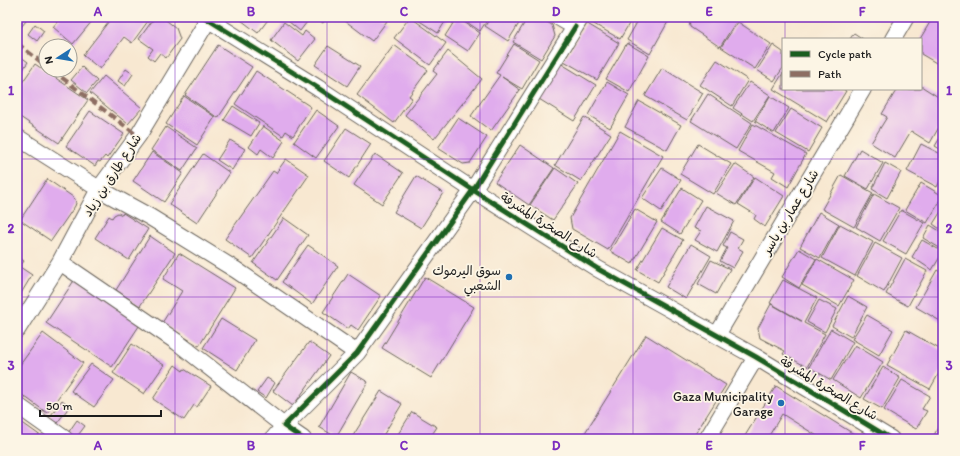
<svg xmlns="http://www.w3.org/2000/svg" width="960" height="456" font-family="Itim,'Playpen Sans Arabic',sans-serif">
<rect width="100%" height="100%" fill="#fcf5e5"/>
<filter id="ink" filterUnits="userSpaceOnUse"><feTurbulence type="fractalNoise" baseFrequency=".025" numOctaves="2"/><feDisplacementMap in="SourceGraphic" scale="8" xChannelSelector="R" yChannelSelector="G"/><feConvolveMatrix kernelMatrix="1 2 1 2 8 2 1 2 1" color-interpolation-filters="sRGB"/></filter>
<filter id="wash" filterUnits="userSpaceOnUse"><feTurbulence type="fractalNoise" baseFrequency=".012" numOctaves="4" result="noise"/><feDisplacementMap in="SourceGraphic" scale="16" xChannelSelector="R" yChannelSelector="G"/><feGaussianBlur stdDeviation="0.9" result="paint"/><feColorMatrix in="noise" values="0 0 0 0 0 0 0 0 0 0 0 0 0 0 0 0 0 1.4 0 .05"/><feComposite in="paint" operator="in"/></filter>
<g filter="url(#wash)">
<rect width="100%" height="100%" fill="#f8e8d1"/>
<g id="blocks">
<path fill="#e0aced" d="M17,17H21L26,21L17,32Z
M61,17H89L93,20L73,44L53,27Z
M112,17H151L132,43L124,37L100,69L83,55Z
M155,17H162L176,28L180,39L166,58L160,53L154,61L148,56L153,49L139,39Z
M237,17H270L258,33Z
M291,17H308L310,18L300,31L288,21Z
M314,17H326L323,23Z
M346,17H383L387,21L372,41L344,20Z
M410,17L446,43L430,65L394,38Z
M419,17H448L438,33L418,20Z
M457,17L480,33L468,51L445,36Z
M459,17H489L480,31Z
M491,17H523L508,41L485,26Z
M528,17H539L552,25L555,36L541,59L513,42Z
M589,17H633L620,39L587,20Z
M640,17H665L669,20L650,54L627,40Z
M689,17H732L737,20L720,47L690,27Z
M933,17H943V67L921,54V39H920Z
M284,22L302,36L305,31L315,39L298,61L271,40Z
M738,22L771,44L755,69L721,47Z
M586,23L619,43L597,80L564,61Z
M35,24L44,31L37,41L28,34Z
M854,33L863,39H850Z
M627,43L649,56L629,92L606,79Z
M514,44L539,60L522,89L502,77L520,90L491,131L471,116L500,75L496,73Z
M218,45L252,67L218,118L185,95Z
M394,45L428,70L409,96L412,98L394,123L357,95Z
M773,45L783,52V68L774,81L757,70Z
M328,46L360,66L347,86L315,65Z
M448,51L482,79L434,139L405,115L437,74L433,71Z
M17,54L28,62L17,78Z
M717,60L748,80L732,106L700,85Z
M560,63L596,85L574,121L539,99Z
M35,64L88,100L59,143L17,115V90Z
M82,67L97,81L87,93L71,80Z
M662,68L703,93L687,120L645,96Z
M126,69L133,74L125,86L118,81Z
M256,71L311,107L293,136L286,131L283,136L235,104Z
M783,73V89H843L846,91L827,122L773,89Z
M104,76L142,108L128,124L90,93Z
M607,82L629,95L610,128L588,115Z
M750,82L770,95L753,121L733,108Z
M921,86L943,100V120L930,143L911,131L895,158L871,143L887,117L882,114L897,89H921Z
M708,94L752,123L736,149L691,121Z
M184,96L215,117L197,145L166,124Z
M770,96L789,108L774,133L755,121Z
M639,101L681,125L667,150L625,127Z
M233,106L259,123L251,136L224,120Z
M791,109L822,128L808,152L776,133Z
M316,110L339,126L316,158L294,142Z
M90,111L124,134L107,158L105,156L100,162L98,161L95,166L66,146Z
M584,117L611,134L581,181L555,165Z
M458,118L487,137L470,163L463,164L438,148Z
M753,124L806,154L788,187L772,177L775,172L738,151Z
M263,126L284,141L273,158L261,149L258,154L249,147Z
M166,127L197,148L182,171L151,150Z
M346,128L371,144L349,178L324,161Z
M620,131L663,156L608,250L572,229L570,218Z
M943,133V151L935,146Z
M230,140L245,149L232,170L217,160Z
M698,144L731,164L713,194L680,174Z
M921,144L943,155V175L937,187L907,171Z
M520,145L554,168L529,205L495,182Z
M860,149L883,163L868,189L845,176Z
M152,152L183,173L164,202L133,181Z
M203,154L230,173L197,223L169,204Z
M375,154L403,173L382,204L354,185Z
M286,159L309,175L252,258L225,239L273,171L276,173Z
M885,163L901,172L887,198L872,189Z
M735,164L754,177L736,205L716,193Z
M555,168L578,184L553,220L530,205Z
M662,168L681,180L661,211L642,198Z
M841,175L873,193L854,227L822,209Z
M416,176L443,193L421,228L394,212Z
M755,177L784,196L765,227L754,219L756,215L738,204Z
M47,179L73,197L75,199L76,203L75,206L51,241L20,220Z
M921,183L943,196L927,223L905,210Z
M682,188L701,200L680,234L661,222Z
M874,194L899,208L880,241L856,227Z
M706,206L734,221L717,252L695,240L701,231L694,228Z
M943,208V231L933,224Z
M635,209L657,222L632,264L610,251Z
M901,210L924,223L906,254L883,241Z
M819,212L839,224L820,258L800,247Z
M118,213L122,215L123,213L148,229L129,260L95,238L109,216L112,218L114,215Z
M284,218L308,235L277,280L253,263Z
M840,224L873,242L855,276L822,258Z
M930,225L943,233V250L923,238Z
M662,228L683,240L658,282L637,270Z
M730,232L743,239L738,248L743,251L733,268L720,261L727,248L723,246Z
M150,236L175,253L140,306L116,290Z
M922,240L943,252L932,270L912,257Z
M875,243L902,258L884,292L857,276Z
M691,244L711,256L686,299L666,287Z
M308,245L338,266L312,304L282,282Z
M799,249L816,259L799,288L782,277Z
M179,253L235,288L199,346L162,323L182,291L163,279Z
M17,256L24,261L20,267L32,275L17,300Z
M817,259L854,280L839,306L802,285Z
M905,259L927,271L908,306L886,294Z
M711,260L730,269L716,294L698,284Z
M937,270L943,274V319L942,322L916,307Z
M348,274L381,296L358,330L351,325L348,329L323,312Z
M77,276L143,320L112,367L46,323Z
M425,277L474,307L431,378L382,348Z
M783,280L817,298L804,323L825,334L807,367L783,354L785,351L760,338L758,328L771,304L801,321H802L770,303Z
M848,296L867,307L851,337L832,326Z
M819,300L837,309L825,332L807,322Z
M867,315L893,330L879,355L852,339Z
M221,319L255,340L237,370L203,348Z
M831,329L853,342L831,380L809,367Z
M906,330L943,351V366L930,389L887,365Z
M43,333L83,363L47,413L17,391V369Z
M646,335L726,385L692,439H581Z
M309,342L329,356L293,406L273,391Z
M132,344L164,365L144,394L113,373Z
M855,345L883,362L861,398L833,380Z
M91,364L114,380L94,407L71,391Z
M175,365L183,371L184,369L211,386L197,407L194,405L184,420L153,399Z
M883,367L900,378L882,409L864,399Z
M351,372L368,382L336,437L319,427Z
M267,378L275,383L266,398L257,392Z
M902,380L930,396L922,409L927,411L916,429L884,410Z
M776,386L862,439H822L782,414L767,439H743Z
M381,391L402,404L381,439H351Z
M62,400L70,406L57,423L49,418Z
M412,412L437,427L429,439H395Z
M943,418V439H932Z
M17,419L45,439H17Z
M77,420L85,426L76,438L68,433Z"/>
</g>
</g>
<g filter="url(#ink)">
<use href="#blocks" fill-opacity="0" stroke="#69635b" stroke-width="1"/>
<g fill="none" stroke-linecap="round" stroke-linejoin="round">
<defs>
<path id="minor" d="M204,17L318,88L473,190L598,269L756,357L891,439
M558,17L575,27L581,17
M893,39L906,17
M17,137L99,189L150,217L236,270L357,353
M60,262L177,342L284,426L273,439
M17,330L60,262L99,189L138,136L208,20
M717,335L863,89
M17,405L65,439
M303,439L284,426L357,353L473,190L575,27
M707,439L756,357"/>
</defs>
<use href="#minor" stroke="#69635b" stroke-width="18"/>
<use href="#minor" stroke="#fff" stroke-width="16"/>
<path stroke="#8d6e63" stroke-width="4" stroke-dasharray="8 4" stroke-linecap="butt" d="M17,43L46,66
M52,70L138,136"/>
<defs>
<path id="cycleway" d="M204,17L318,88L473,190L598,269L756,357L891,439
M303,439L284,426L357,353L473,190L575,27"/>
</defs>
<use href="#cycleway" stroke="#fcf5e5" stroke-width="8"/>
<use href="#cycleway" stroke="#1b5e20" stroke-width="5"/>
</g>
</g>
<path fill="none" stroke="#7b2cbf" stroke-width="1" stroke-opacity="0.55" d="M175,17V439M327,17V439M480,17V439M633,17V439M785,17V39M785,89V439M17,159H943M17,297H943"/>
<g fill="#1f6fb2" stroke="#fcf5e5" stroke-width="1.5">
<circle cx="509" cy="277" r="4"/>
<circle cx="781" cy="403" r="4"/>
</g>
<g text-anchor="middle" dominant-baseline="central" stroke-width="3.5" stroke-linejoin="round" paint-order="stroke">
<g font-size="13" fill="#1c1c1c" stroke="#fcf5e5">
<text transform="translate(112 175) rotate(-57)">شارع طارق بن زياد</text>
<text transform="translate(790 212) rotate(-59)">شارع عمار بن ياسر</text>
<text transform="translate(549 225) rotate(32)">شارع الصخرة المشرفة</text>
<text transform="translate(829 388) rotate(31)">شارع الصخرة المشرفة</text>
</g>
<g font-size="13" fill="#1c1c1c" stroke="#fcf5e5" text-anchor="end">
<text x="501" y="270">سوق اليرموك<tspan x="501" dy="15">الشعبي</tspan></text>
<text x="773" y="396">Gaza Municipality<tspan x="773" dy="15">Garage</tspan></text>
</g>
</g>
<rect width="960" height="456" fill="none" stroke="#fcf5e5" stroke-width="44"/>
<rect x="782" y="38" width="140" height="52" fill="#fcf5e5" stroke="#a29e95"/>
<rect x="790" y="51" width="20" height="6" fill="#1b5e20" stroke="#a29e95"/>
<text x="818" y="58" font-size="12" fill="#1c1c1c">Cycle path</text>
<rect x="790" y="71" width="20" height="6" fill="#8d6e63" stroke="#a29e95"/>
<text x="818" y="78" font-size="12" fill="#1c1c1c">Path</text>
<g transform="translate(58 58) rotate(258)"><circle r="19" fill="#fcf5e5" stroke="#a29e95"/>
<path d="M0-3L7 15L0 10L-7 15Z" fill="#1f6fb2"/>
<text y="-6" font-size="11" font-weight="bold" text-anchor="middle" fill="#1c1c1c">N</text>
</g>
<path d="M40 410v6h121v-6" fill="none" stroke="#1c1c1c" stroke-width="2"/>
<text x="46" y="410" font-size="12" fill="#1c1c1c" stroke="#fcf5e5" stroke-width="3" paint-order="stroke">50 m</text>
<rect x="22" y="22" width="916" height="412" fill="none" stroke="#7b2cbf" stroke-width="1.5"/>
<g font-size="13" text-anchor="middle" font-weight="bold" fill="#7b2cbf">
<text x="98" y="16">A</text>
<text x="251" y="16">B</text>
<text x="404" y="16">C</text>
<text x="556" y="16">D</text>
<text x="709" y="16">E</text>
<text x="862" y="16">F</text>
<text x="11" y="95">1</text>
<text x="949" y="95">1</text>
<text x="11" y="233">2</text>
<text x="949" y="233">2</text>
<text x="11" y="370">3</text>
<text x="949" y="370">3</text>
<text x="98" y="450">A</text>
<text x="251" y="450">B</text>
<text x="404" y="450">C</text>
<text x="556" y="450">D</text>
<text x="709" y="450">E</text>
<text x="862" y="450">F</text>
</g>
</svg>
